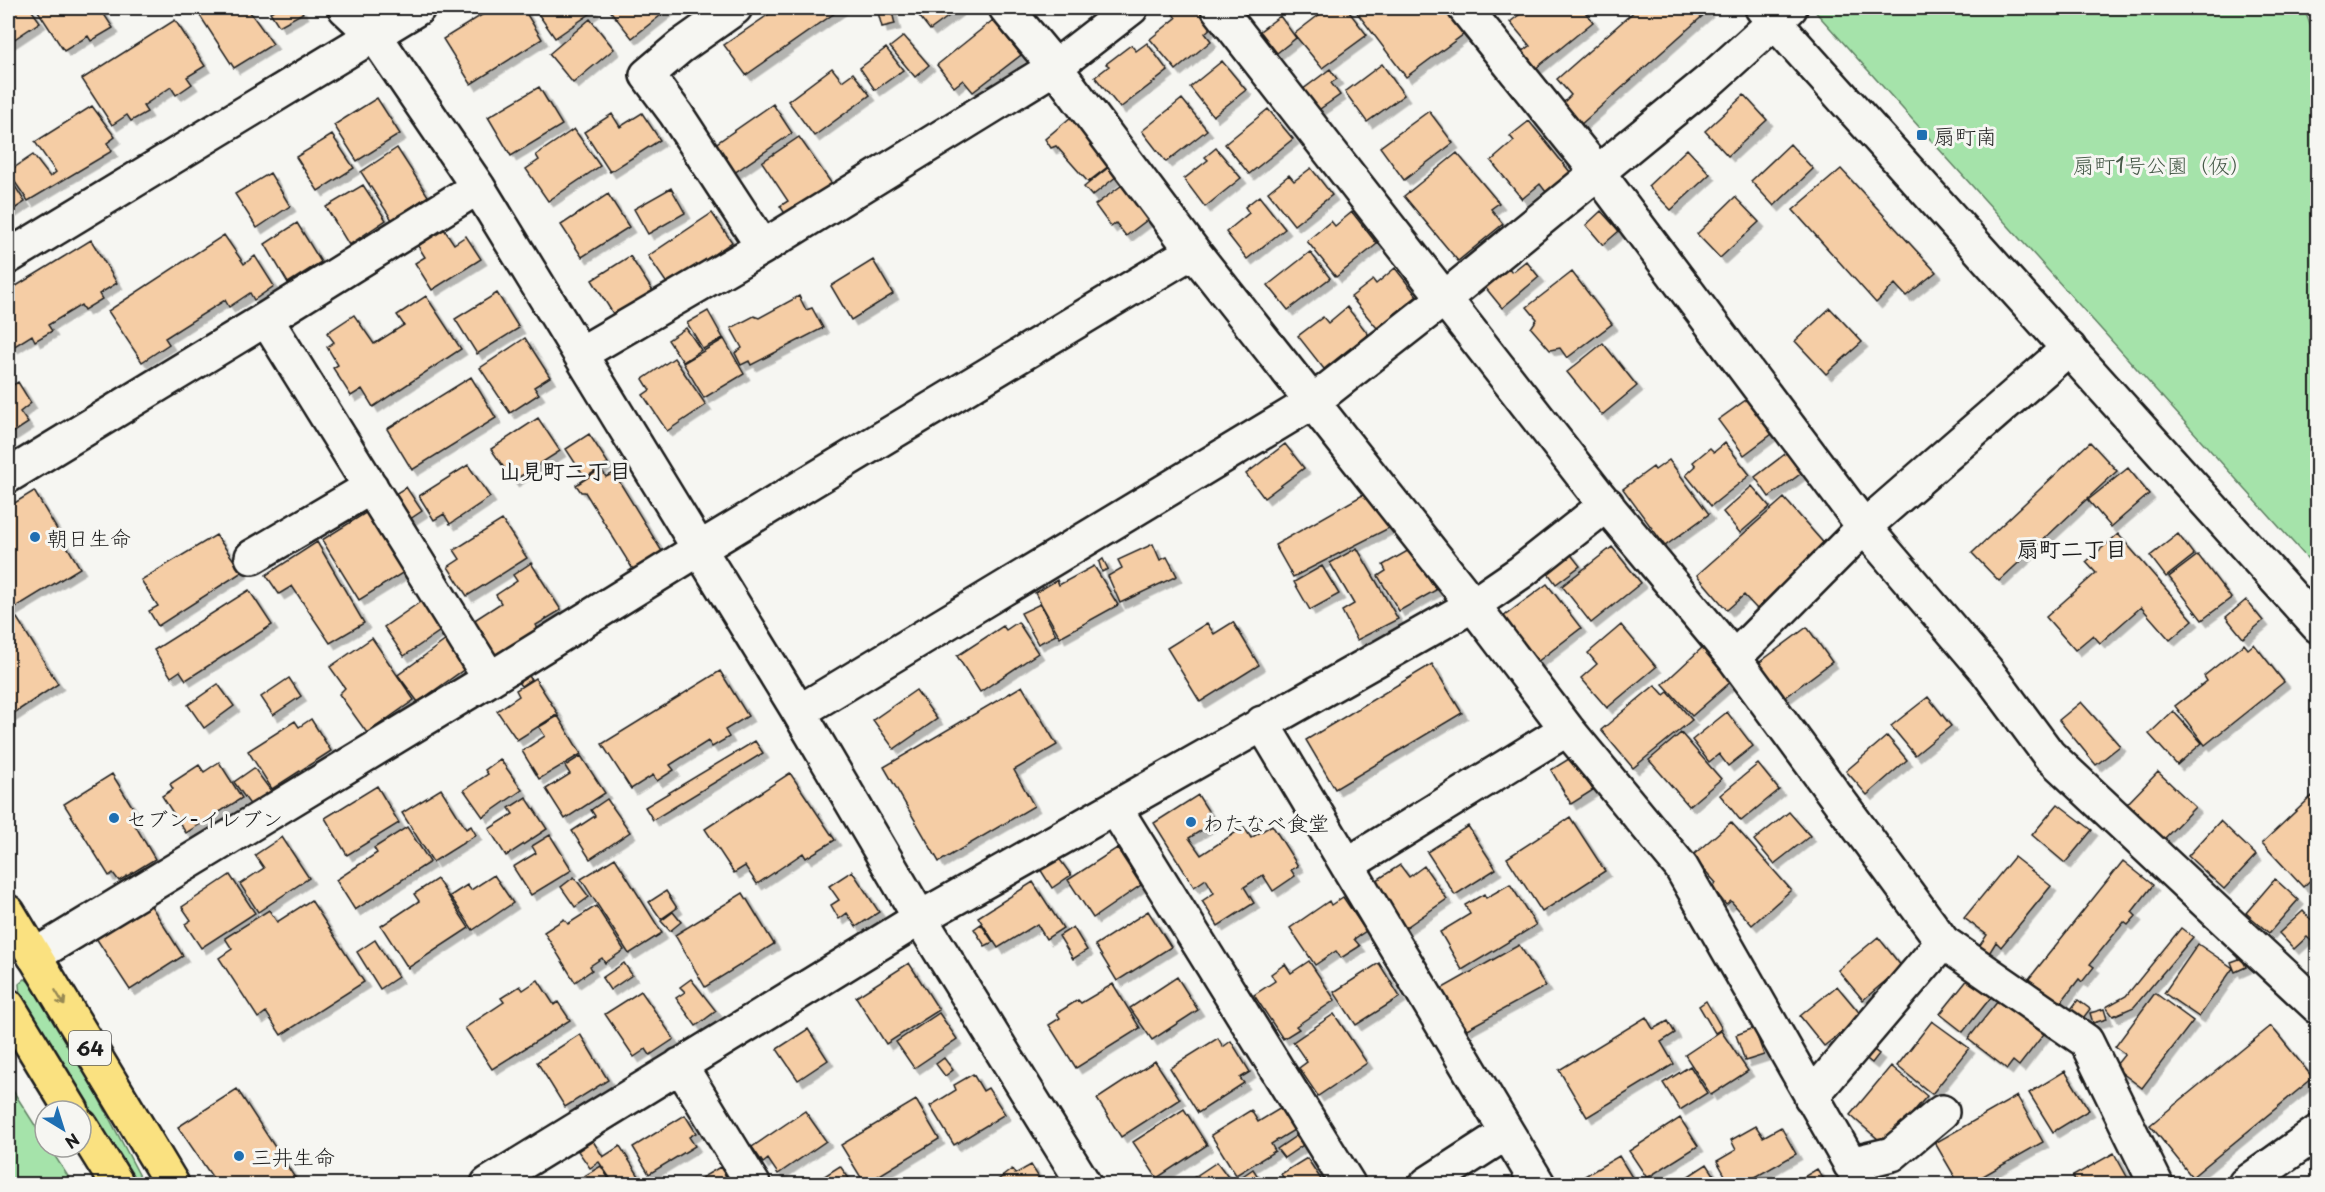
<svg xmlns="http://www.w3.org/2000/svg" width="2325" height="1192" font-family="'Playpen Sans','Klee One',sans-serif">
<defs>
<filter id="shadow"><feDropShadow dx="5.5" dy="5.5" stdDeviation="0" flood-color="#0004"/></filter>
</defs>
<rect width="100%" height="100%" fill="#f6f6f2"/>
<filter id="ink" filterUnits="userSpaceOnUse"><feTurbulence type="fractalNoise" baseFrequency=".0167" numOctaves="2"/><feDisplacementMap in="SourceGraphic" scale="12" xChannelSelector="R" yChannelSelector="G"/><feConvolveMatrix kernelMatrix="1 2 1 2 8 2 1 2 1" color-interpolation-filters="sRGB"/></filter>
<g filter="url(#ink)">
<path fill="#a5e3aa" stroke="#608063" stroke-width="1.5" d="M1812,8H2304L2318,46L2317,569Z
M25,979L32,984L69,1042L144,1184H134L20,995L19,984Z
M8,1083L45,1141V1147H49L73,1184H8Z"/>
<path fill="#f5cda5" stroke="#1c1c1c" stroke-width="1.5" filter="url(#shadow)" d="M8,8H30L40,22L10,42L8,39Z
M36,8H100L113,28L91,41L88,36L64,51Z
M195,8H247L273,44L234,68Z
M278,8H300L303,13L279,26L270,12Z
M493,8H523L542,39L471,84L443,39Z
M534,8H592L594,11L555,38Z
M608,8H670L632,38Z
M778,8H842L746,75L724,45Z
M891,8L895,24L882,27L877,9Z
M913,8H960L930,30Z
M1174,8H1198L1213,26L1205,33L1211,41L1176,70L1150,39L1176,18L1170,10Z
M1328,8H1346L1367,35L1322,68L1294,34Z
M1358,8H1444L1464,34L1406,77L1355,10Z
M1528,8H1582L1593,22L1535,69L1522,52L1530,46L1510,22Z
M1638,8H1703L1707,12L1579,126L1561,105L1571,95L1557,79Z
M1280,16L1296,38L1277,53L1260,31Z
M590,19L614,49L573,83L549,54Z
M175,20L205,66L187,77L192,84L176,95L171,87L143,106L147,112L131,121L127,115L112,125L82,79Z
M993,20L1021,55L973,92L963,80L954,87L937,65Z
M904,36L929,65L915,77L890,47Z
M1147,43L1168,71L1120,108L1095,77L1109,66L1106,64L1131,45L1136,51Z
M886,48L903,70L875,90L860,68Z
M1222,61L1246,90L1213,116L1190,87Z
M1382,64L1404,95L1367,122L1345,92Z
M832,68L842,81L853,73L870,95L814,136L788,101Z
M1330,69L1337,79L1331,83L1340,95L1317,111L1302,90Z
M539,87L562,125L511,156L488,117Z
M1744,95L1767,120L1728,156L1705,131Z
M377,98L400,134L357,161L334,125Z
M1182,99L1207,130L1166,162L1142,131Z
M773,104L792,133L734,173L714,145Z
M92,106L115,137L107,143L112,151L28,201L8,172L33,155L50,177L56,172L35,142Z
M1268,109L1293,139L1249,174L1225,144Z
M1429,111L1453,143L1404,180L1380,147Z
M642,113L660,140L610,172L584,132L612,114L620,127Z
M1071,117L1110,165L1088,182L1056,146L1051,148L1045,139Z
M1529,121L1570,172L1546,192L1540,184L1522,199L1491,161L1514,141L1510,136Z
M574,129L600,166L548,201L526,169L539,160L536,155Z
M332,135L354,168L318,191L296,157Z
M799,137L834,187L788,218L780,206L788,201L762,162Z
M1790,144L1813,169L1774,206L1751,181Z
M397,148L428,196L392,220L361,172Z
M1216,148L1241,178L1205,207L1184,179L1208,160L1205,157Z
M1687,149L1710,174L1671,210L1648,186Z
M1457,153L1499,203L1491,209L1503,224L1458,261L1404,196Z
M1109,167L1117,176L1092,196L1084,187Z
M1311,168L1332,195L1294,225L1268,192L1289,175L1294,181Z
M1841,169L1936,272L1906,296L1895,284L1876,303L1793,210Z
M270,173L290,206L257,228L235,194Z
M9,177L25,202L8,213V178Z
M1125,183L1151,217L1126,236L1116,223L1111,227L1095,205Z
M363,185L386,220L349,245L326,207Z
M671,188L685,213L648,234L634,209Z
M608,194L629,227L582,257L561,225Z
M1259,196L1285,229L1247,259L1226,232L1249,213L1245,207Z
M1735,197L1759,222L1720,258L1697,234Z
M1601,211L1619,231L1603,245L1586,225Z
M1352,212L1377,244L1336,277L1307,241L1331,221L1335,226Z
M712,213L732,242L668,285L648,256Z
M297,223L321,262L288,283L265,244Z
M444,229L454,244L466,236L481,259L432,290L415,263L425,257L418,246Z
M224,235L244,264L255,256L274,286L254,300L250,293L229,307L225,300L165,338L169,344L142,362L108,311Z
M91,240L117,283L99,294L102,299L84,310L81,305L48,325L52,331L35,341L32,335L13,347L8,338V291Z
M1310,252L1330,278L1288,310L1268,285Z
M630,256L656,296L617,320L592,280Z
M873,260L893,294L851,320L831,286Z
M1526,261L1539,277L1502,308L1485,287L1508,267L1512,272Z
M1395,268L1417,296L1377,328L1351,297L1373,280L1376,284Z
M1572,272L1612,324L1567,358L1560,348L1550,350L1531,328L1537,319L1527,307Z
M497,293L519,328L477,354L455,319Z
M426,296L461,349L373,407L362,389L351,396L333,368L338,365L327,347L334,342L327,333L354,315L374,344L404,325L397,315Z
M799,296L806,310L812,308L823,328L751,365L749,361L741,365L735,353L742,348L731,328L754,316L759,318Z
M1347,307L1368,334L1324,369L1298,336L1323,317L1328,323Z
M1830,308L1862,342L1826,374L1795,341Z
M708,311L723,338L703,349L687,323Z
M686,328L701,350L683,362L668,340Z
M525,338L550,377L534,387L539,394L510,413L480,368Z
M724,339L744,374L704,398L683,363Z
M1603,343L1637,386L1602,415L1567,372Z
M674,358L706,405L667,431L643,395L650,390L643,379Z
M471,377L496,418L412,470L387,429Z
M18,382L31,403L20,412L28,423L8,436V388Z
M1750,397L1776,431L1744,455L1718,420Z
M538,418L560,451L513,481L491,449Z
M589,434L608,463L585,478L566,449Z
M2090,442L2117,471L1999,581L1972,553Z
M1725,443L1750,475L1711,506L1686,475L1696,466L1693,462L1710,448L1714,452Z
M1285,444L1304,468L1264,498L1246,474Z
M1789,451L1803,472L1769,497L1755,477Z
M1669,460L1709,514L1665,546L1623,489L1653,467L1655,470Z
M468,465L490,497L450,524L444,514L434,520L419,496Z
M2128,468L2149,494L2111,527L2088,500Z
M601,469L606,477L614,473L663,553L634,571L585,492H581L576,485Z
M1752,486L1770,507L1740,533L1723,512Z
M406,487L422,511L407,521L392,496Z
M34,491L80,568L8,612V507Z
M1368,492L1389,528L1293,577L1275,545Z
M1784,498L1827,547L1757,609L1744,595L1727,610L1697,575Z
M367,512L404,572L359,600L322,540Z
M502,520L527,558L467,596L448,567L460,559L454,550Z
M2118,534L2193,620L2170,640L2141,607L2100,643L2093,635L2075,650L2046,617L2096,573L2086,562Z
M2178,534L2194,555L2166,577L2150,556Z
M216,535L242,572L158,626L149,611L158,606L141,580Z
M317,542L364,623L330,643L292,586L279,594L266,575Z
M1153,544L1160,560L1167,557L1177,576L1120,603L1108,576L1122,568L1118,560Z
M1565,547L1580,566L1556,584L1542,565Z
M1612,547L1641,583L1591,623L1562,586Z
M1357,548L1398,619L1357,640L1342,611L1354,604L1330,563Z
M1411,549L1436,590L1399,611L1378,576L1386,571L1383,565Z
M2198,555L2231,598L2202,620L2169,577Z
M1103,559L1108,569L1102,572L1099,562Z
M531,563L561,610L536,625L538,629L495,656L473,621L501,603L496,595L517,581L513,575Z
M1094,566L1118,605L1060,637L1035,593L1057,580L1059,585Z
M1322,566L1339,594L1310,610L1294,582Z
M1547,584L1581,628L1537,662L1503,617Z
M249,590L272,625L186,680L180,671L171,677L154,650Z
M423,600L443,629L404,656L384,627Z
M2246,600L2263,621L2243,638L2226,617Z
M1040,604L1056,635L1038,644L1021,613Z
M17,618L58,684L8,717V624Z
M1018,622L1038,653L980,692L957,656L1003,626L1006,630Z
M1233,622L1259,665L1200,702L1167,648L1207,623L1214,634Z
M1621,625L1656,667L1607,708L1581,678L1597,664L1588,653Z
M1807,627L1832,662L1778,702L1752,668Z
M372,638L414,700L367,733L339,694L345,688L330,667Z
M446,640L466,668L418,702L398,675Z
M2244,644L2248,649L2254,644L2284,682L2205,745L2175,706L2207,681L2204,676Z
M1704,646L1734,679L1692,716L1663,684Z
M1432,664L1462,713L1335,789L1306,740Z
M720,671L748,716L725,730L729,737L712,747L708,741L670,765L674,770L657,781L653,775L631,789L602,744Z
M528,674L531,679L521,686L517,681Z
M289,678L301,696L273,715L261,697Z
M535,678L558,714L517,740L497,711L519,696L516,690Z
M218,684L234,706L204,728L188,705Z
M1655,685L1664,695L1668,692L1692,720L1633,768L1601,730Z
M1022,686L1057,745L1014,770L1034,806L939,862L884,767Z
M916,690L937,719L894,749L873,720Z
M1928,697L1951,726L1915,755L1891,726Z
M2081,702L2120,746L2096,765L2059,720Z
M2173,711L2202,743L2177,765L2149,734Z
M1727,712L1753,746L1728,766L1719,754L1709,762L1692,740Z
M558,716L581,754L539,779L522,751L545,736L539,727Z
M311,719L331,751L272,789L248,751L295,721L299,727Z
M1681,733L1721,779L1689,806L1649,760Z
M1887,736L1907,760L1867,795L1846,771Z
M755,741L763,753L653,820L645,807Z
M581,756L605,793L565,819L546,789L570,774L565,766Z
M1572,757L1593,790L1571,804L1551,770Z
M500,759L522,790L483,817L464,790L488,774L485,770Z
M219,762L242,798L186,833L162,796L173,789L170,784L199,765L204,772Z
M1758,764L1779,790L1741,821L1720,795Z
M254,768L271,791L251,806L234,782Z
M2158,772L2195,807L2163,840L2126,805Z
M790,773L835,840L806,858L803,853L757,884L745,866L734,873L705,829Z
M112,774L135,811L129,815L155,859L119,881L113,873L109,876L64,804Z
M377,786L399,823L347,855L325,818Z
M441,789L466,829L471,826L476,835L433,862L402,813Z
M1198,795L1215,822L1189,838L1201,855L1244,827L1251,838L1272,825L1298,866L1291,870L1295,876L1273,891L1263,875L1244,887L1254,903L1218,926L1202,901L1214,893L1206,879L1194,887L1154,823Z
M2312,796L2318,802V873L2303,887L2262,843Z
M526,797L547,829L506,856L489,829L513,814L509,808Z
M607,799L630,832L590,859L572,831L595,816L591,810Z
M2058,804L2092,830L2065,863L2032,835Z
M1789,812L1810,836L1774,864L1754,840Z
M1570,817L1605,871L1542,912L1507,858Z
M2220,821L2256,855L2224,889L2188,856Z
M1731,822L1791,890L1752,925L1731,901L1726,905L1712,887L1716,883L1692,856Z
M1468,826L1496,869L1455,895L1427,852Z
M407,827L430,862L355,910L336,880L377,853L374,848Z
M550,835L572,870L531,895L513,867L536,853L532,846Z
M282,837L309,878L258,912L240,884L264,868L255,855Z
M1117,848L1141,885L1093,918L1068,880Z
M1058,857L1071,875L1052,888L1040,869Z
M2014,857L2051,886L2001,947L1996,942L1988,955L1978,948L1987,935L1964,918Z
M615,858L662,933L629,954L581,879Z
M2123,861L2153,885L2132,912L2136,916L2128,925L2124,922L2090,964L2094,967L2082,982L2079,979L2059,1005L2028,980Z
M1400,865L1409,877L1424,866L1447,899L1405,928L1374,882Z
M852,871L879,912L856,927L847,913L839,919L831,905L839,900L829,886Z
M230,875L255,913L201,948L185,924L191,920L182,907Z
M494,875L513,903L473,930L450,896L467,885L471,890Z
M574,877L589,897L575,907L561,887Z
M437,879L469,928L408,968L381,926L419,901L414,894Z
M2275,879L2298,900L2269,933L2246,913Z
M1033,882L1063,928L1046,939L1037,924L998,948L978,917Z
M1510,884L1536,925L1462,970L1440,932L1470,914L1465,905L1484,894L1486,898Z
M666,891L677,908L661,919L649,902Z
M743,893L774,944L705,987L675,935Z
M1343,897L1366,931L1354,939L1360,946L1341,958L1336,951L1315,965L1290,928L1329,901L1331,905Z
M311,900L364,982L281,1035L266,1012L258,1018L219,958L232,949L225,938L269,910L277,922Z
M150,904L183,956L130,990L96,938Z
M596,906L624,950L605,963L602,958L590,966L592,970L575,982L544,932L564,919L568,924Z
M1148,911L1171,947L1117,981L1095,945Z
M2303,911L2311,920L2318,914V947L2307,937L2294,949L2279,933Z
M673,912L681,922L670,931L661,921Z
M981,924L993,942L985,946L974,929Z
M1073,927L1087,950L1073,959L1059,936Z
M2181,928L2193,937L2134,1007L2113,1016L2106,1007L2126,996Z
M1878,937L1902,967L1863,1000L1838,970Z
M375,940L398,977L380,989L357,952Z
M2198,944L2233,968L2199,1017L2164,993Z
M1519,945L1546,986L1467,1029L1441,989Z
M2242,958L2246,967L2235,972L2231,962Z
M1309,961L1335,1000L1296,1026L1299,1029L1283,1039L1254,995L1275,981L1271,974L1285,964L1291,973Z
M624,963L632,975L610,990L602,978Z
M909,963L939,1010L886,1044L856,997Z
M1379,963L1400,997L1356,1025L1334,992Z
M1177,977L1198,1010L1152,1040L1130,1008Z
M1969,978L1992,996L1963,1032L1940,1014Z
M691,979L716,1011L696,1026L676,998L685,992L680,987Z
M538,980L554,1005L558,1002L570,1020L492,1069L465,1028L504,1002L501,998L520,986L523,990Z
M1113,984L1140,1028L1076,1068L1049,1025L1060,1018L1057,1013L1078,1000L1081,1003Z
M1837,986L1862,1016L1824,1046L1800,1016Z
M641,991L674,1039L650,1055L646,1049L634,1057L605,1014Z
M2155,993L2193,1021L2142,1088L2118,1070L2120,1068L2116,1065L2125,1054L2115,1047Z
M2002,996L2047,1030L2019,1066L2013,1061L2007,1069L1968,1039Z
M2078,1000L2090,1009L2080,1022L2068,1013Z
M1706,1001L1722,1029L1715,1033L1699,1006Z
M2104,1009L2107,1019L2093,1023L2090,1013Z
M939,1013L957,1039L914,1068L896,1042Z
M1334,1014L1367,1063L1318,1096L1299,1068L1307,1062L1293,1042Z
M1646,1017L1653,1029L1668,1021L1675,1033L1661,1042L1674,1064L1587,1117L1559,1070Z
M1932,1021L1969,1048L1932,1094L1897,1066Z
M2271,1026L2313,1078L2192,1177L2150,1125Z
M1754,1028L1764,1055L1745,1061L1736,1035Z
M808,1029L828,1060L798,1080L777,1049Z
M1721,1031L1748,1071L1711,1095L1685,1055Z
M580,1034L608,1080L565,1107L537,1062Z
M1218,1038L1223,1047L1231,1041L1250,1072L1240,1078L1244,1083L1198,1113L1170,1068Z
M1870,1047L1879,1054L1872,1063L1863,1056Z
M944,1058L953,1070L945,1076L936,1064Z
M1155,1061L1180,1099L1121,1137L1097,1099Z
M1690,1066L1707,1093L1680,1110L1663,1083Z
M1891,1066L1927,1096L1885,1145L1850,1115Z
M2065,1071L2089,1110L2053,1132L2029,1093Z
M973,1074L983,1091L988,1088L1005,1114L954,1145L930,1106L956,1090L954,1085Z
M237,1089L299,1184H217L178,1127Z
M2017,1096L2043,1142L1969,1184H1959L1935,1143Z
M916,1100L939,1139L865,1184L841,1145Z
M1281,1108L1294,1130L1271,1144L1275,1151L1236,1175L1211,1135L1251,1110L1258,1122Z
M1184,1109L1207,1145L1157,1178L1133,1142Z
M805,1111L826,1141L778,1174L768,1159L763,1163L752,1147Z
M685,1115L696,1133L689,1137L695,1146L649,1174L633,1147Z
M1680,1118L1698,1146L1647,1178L1629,1151Z
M1756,1126L1763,1137L1781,1127L1796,1154L1743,1184H1730L1717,1161L1736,1150L1731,1140Z
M1296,1136L1303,1145L1284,1158L1277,1149Z
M593,1141L603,1157L620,1146L644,1184H614L599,1162L590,1168L578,1151Z
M2114,1153L2131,1184H2077L2073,1176Z
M1619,1156L1636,1184H1571Z
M1307,1158L1324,1184H1287L1281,1174Z
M1217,1162L1233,1184H1184Z
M1707,1164L1720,1184H1676Z
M1031,1165L1043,1184H995L994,1183L1012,1169L1015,1174Z
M601,1166L612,1184H578L576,1181Z
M840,1166L853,1184H812Z
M720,1167L731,1184H691Z
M1253,1169L1263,1184H1235L1234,1182Z
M1817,1169L1827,1184H1798L1797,1181Z"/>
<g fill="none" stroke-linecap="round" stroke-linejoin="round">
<defs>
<path id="minor" d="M345,8L375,36L478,187L799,712L920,918
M1006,8L1055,67L1193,251L1473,605L1567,729L1681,867L1862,1184
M1218,8L1597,494L1734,658L1943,942
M1465,8L1598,173L1864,527L1986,670L2049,755L2318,1007
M763,247L1055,67L1131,8
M8,257L418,8
M266,319L490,679
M580,354L763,247L676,114L647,75L680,47L735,8
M8,476L266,319L478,187
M252,557L371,487
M1734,658L1864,527L2069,348
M799,712L1311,403L1446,297L1709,81L1790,8
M1262,723L1538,1184
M1115,808L1348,1184
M1347,865L1567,729
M34,956L490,679L699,549L1193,251
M680,1065L753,1184
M1811,1097L1943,942L2086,1041L2156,1184
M1850,1164L1892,1154L1942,1112
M488,1184L920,918L1473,605L1521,572L1607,504
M1427,1184L1506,1133
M2245,1184L2318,1132"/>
<path id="tertiary" d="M1762,8L2318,626
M920,918L1084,1184"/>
<path id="primary" d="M8,912L172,1184
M8,1006L72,1111
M81,1126L117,1184"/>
</defs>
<use href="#minor" stroke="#1c1c1c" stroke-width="38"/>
<use href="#tertiary" stroke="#1c1c1c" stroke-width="38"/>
<use href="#primary" stroke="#1c1c1c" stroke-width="38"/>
<use href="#minor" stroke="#f6f6f2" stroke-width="33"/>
<use href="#tertiary" stroke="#f6f6f2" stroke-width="33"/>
<use href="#primary" stroke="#fae180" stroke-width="33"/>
</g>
<defs><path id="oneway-shaft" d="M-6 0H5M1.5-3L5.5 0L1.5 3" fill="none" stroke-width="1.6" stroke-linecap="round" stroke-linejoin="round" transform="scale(1.5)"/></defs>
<use stroke="#968853" href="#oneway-shaft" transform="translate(60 998) rotate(59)"/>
</g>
<g fill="#1f6fb2" stroke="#f6f6f2" stroke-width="2">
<rect x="1916" y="129" width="12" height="12" rx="3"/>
<circle cx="35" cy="537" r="6"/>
<circle cx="114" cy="818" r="6"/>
<circle cx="1191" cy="822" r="6"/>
<circle cx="239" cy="1156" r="6"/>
</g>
<g text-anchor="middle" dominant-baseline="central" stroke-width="6" stroke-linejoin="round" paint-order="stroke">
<rect fill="#f6f6f2" stroke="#5d5d5c" stroke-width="1.5" x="69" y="1031" width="42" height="34" rx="4.5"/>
<g font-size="20" font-weight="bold" fill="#1c1c1c">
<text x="90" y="1048">64</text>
</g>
<g font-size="21" fill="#1c1c1c" stroke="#f6f6f2" text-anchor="start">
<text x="1934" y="135">扇町南</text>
<text x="47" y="537">朝日生命</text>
<text x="126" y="818">セブン-イレブン</text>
<text x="1203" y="822">わたなべ食堂</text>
<text x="251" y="1156">三井生命</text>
</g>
<g font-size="21" fill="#455847" stroke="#f6f6f2">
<text x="2162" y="164">扇町1号公園（仮）</text>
</g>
<g font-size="22" font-weight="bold" fill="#1c1c1c" stroke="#f6f6f2">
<text x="565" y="469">山見町二丁目</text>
<text x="2072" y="547">扇町二丁目</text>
</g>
</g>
<rect width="2325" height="1192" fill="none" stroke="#f6f6f2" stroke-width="30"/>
<rect x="15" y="15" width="2295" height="1162" fill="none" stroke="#1c1c1c" stroke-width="2" filter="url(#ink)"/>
<g transform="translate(63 1129) rotate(142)"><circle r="28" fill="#f6f6f2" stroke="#9f9f9c" stroke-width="1.5"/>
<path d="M0-4.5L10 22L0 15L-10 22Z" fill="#1f6fb2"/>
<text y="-9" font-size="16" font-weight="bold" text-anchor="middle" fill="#1c1c1c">N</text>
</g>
</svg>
